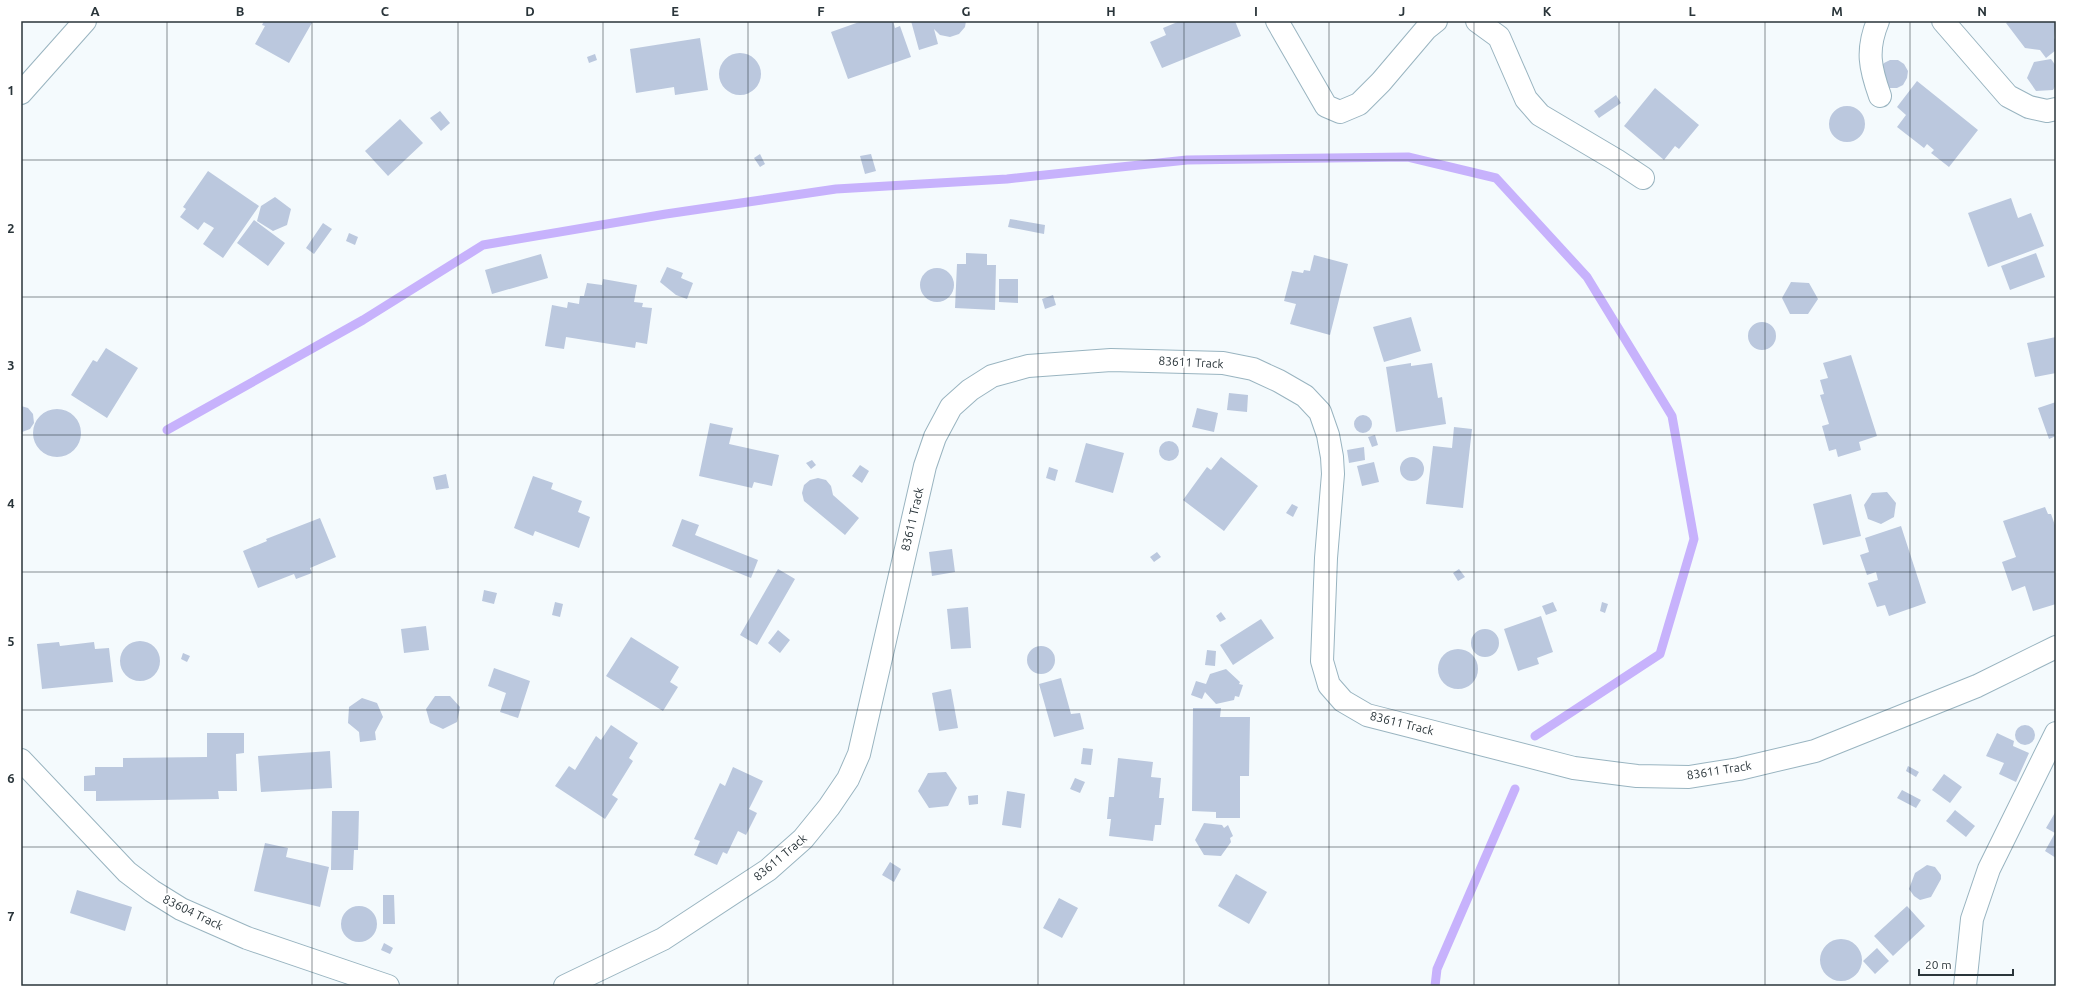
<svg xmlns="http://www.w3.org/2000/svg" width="2077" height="1007" font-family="Ubuntu,sans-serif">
<rect width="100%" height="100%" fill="#f4fafd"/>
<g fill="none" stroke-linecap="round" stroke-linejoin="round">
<path stroke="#c7b2fc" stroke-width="9" d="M167,430L363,320L483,245L666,214L836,189L1007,179L1187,160L1408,157L1496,178L1587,277L1672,416L1694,539L1660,654L1535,736
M1435,986L1437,969L1515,789"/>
</g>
<path fill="#bbc8de" d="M264,21H313L289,63L255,44L265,26L262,25Z
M862,21H893L895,28L900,26L911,57L848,79L831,32Z
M911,21H966L965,27L959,34L950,37L940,35L934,29L938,44L919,50Z
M1180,21H1235L1241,36L1162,68L1150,42L1166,35L1163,28Z
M2009,21H2056L2054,38L2056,41V50L2046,58L2040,50L2025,48L2006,23Z
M700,38L708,90L675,95L674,87L636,93L630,49Z
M719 74a21 21 0 1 1 42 0a21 21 0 1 1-42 0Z
M595,54L597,60L589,63L587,57Z
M2051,59L2056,66V85L2053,90L2036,91L2027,78L2034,62Z
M1890,60H1898L1904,64L1908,71L1907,78L1903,85L1897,88H1889L1880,69L1884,63Z
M1917,81L1978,130L1949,167L1931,153L1934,150L1927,144L1924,148L1897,127L1906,115L1897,107Z
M1655,88L1699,125L1679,149L1675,146L1664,160L1624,126Z
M1616,95L1621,103L1599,118L1594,111Z
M1829 124a18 18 0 1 1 36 0a18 18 0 1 1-36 0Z
M440,111L450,123L441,131L430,118Z
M400,119L423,143L388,176L365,151Z
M760,154L765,164L760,167L754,158Z
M871,154L876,171L865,174L860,156Z
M208,171L259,206L223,258L203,244L214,228L204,222L198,230L180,217L186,209L183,207Z
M275,197L291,209L287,225L273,231L257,221L261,206Z
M2011,198L2018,218L2031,213L2044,246L1988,267L1968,213Z
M1010,219L1045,225L1044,234L1008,227Z
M254,220L285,243L268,266L237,243Z
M323,223L332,229L314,254L306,248Z
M349,233L358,237L355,245L346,241Z
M966,253L987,254V265H996L995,310L955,308L957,264H966Z
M2036,253L2045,277L2010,290L2001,266Z
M541,254L548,278L492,294L485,270Z
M1314,255L1348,264L1330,335L1290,324L1296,304L1284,301L1292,271L1303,273L1304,270L1310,271Z
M667,267L683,273L681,278L693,283L687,299L676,295L660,282Z
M920 285a17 17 0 1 1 34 0a17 17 0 1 1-34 0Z
M603,279L637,285L634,302L643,303L642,307L652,308L647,344L636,342L635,348L566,337L564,349L545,346L552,305L567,308L568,302L579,304L580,296H584L587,283L602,285Z
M999,279H1018V303L999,302Z
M1791,282L1809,283L1818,299L1808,314H1790L1782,298Z
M1053,295L1056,305L1045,309L1042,299Z
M1411,317L1421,351L1384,362L1373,327Z
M1748 336a14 14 0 1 1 28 0a14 14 0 1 1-28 0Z
M2056,337V373L2035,377L2027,343Z
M106,348L138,368L107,418L71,395L93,360L97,362Z
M1851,355L1877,436L1859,442L1861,450L1838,457L1836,449L1829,451L1822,426L1829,424L1820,395L1824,394L1820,380L1828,378L1823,363Z
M1411,363V366L1432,363L1438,398L1442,397L1446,424L1396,432L1386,367Z
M1229,393L1248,395L1247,412L1227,410Z
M2056,402V436L2049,439L2038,408Z
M21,406L28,408L33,414L34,423L30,429L22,432Z
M1197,408L1218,413L1214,432L1192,427Z
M33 433a24 24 0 1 1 48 0a24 24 0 1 1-48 0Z
M1354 424a9 9 0 1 1 18 0a9 9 0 1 1-18 0Z
M710,423L733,428L729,444L779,455L772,486L754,482L752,488L699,476Z
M1454,427L1472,429L1463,508L1426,504L1433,446L1452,448Z
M1375,435L1378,445L1372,447L1368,437Z
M1159 451a10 10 0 1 1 20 0a10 10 0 1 1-20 0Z
M1086,443L1124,453L1113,493L1075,482Z
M1364,447L1365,460L1349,463L1347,450Z
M1400 469a12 12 0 1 1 24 0a12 12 0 1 1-24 0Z
M1221,457L1258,486L1224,531L1183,500L1207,467L1211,470Z
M812,460L816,465L811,469L806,463Z
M1374,462L1379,482L1362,486L1357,466Z
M860,465L869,471L862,483L852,476Z
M1049,467L1058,470L1055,481L1046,478Z
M446,474L449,488L436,490L433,477Z
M533,476L553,483L551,489L582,501L578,512L590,517L579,548L535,531L533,536L514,528Z
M818,478L826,480L831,486L833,495L859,518L845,535L804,501L802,493L804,485L810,480Z
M1887,492L1896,503L1894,517L1881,524L1868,519L1864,505L1872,493Z
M1851,494L1861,536L1823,545L1813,504Z
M1292,504L1298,507L1293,517L1286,513Z
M2045,507L2048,514H2051L2056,528V604L2033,611L2025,586L2012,591L2002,562L2016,557L2003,521Z
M320,518L336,557L310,568L312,573L296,579L294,574L258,588L243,551L267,541L266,539Z
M682,519L699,525L695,535L758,560L751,578L672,546Z
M1901,526L1926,603L1889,616L1885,605L1877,607L1868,583L1878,580L1876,572L1867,575L1860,555L1869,552L1865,538Z
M952,549L955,572L932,576L929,552Z
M1157,552L1161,557L1154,562L1150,557Z
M778,569L795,579L757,645L740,635Z
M1459,569L1465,577L1458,581L1453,573Z
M484,590L497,593L494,604L482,601Z
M555,602L563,604L560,617L552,615Z
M1553,602L1557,611L1546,615L1542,606Z
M1602,602L1608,604L1605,613L1600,611Z
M968,607L971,648L951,649L947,609Z
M1221,612L1226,619L1220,622L1216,616Z
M1541,616L1553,652L1537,658L1539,664L1518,671L1504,629Z
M1261,619L1274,638L1233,665L1220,645Z
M426,626L429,650L404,653L401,629Z
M1471 643a14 14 0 1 1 28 0a14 14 0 1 1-28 0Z
M778,630L790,640L780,653L768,643Z
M631,637L679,667L670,682L678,687L663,711L606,676Z
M120 661a20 20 0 1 1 40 0a20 20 0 1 1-40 0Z
M59,642L60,646L94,642L95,649L109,648L113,682L42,689L37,644Z
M1027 660a14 14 0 1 1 28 0a14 14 0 1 1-28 0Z
M1438 669a20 20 0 1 1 40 0a20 20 0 1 1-40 0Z
M1207,650L1216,651L1215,666L1205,665Z
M183,653L190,656L187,662L181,659Z
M494,668L530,681L518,718L500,712L506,693L488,686Z
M1226,669L1240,682L1239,684L1243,685L1239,697L1235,696L1234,700L1216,704L1205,692L1202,699L1191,695L1196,681L1206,684L1210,674Z
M1061,678L1071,714L1080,713L1084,729L1054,737L1039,684Z
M951,689L958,728L939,731L932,693Z
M435,696H450L460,707L457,722L443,729L430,723L426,709Z
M362,698L377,703L383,717L375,732L376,740L360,742L359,732L348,723L349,707Z
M1193,708H1221L1220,717H1250L1249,776H1240V818H1216V812L1192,811Z
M611,725L638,743L629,758L633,761L612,795L618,799L605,819L555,786L569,766L575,770L596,736L601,740Z
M2015 735a10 10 0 1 1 20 0a10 10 0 1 1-20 0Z
M207,733H244V753L236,754L237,791H218L219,799L96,801V791H84V776L95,775V767H123V758L207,757Z
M1997,733L2014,741L2013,746L2029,753L2016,782L1999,774L2004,763L1986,756Z
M1083,748L1093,749L1091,765L1081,764Z
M330,751L332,788L261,792L258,756Z
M1118,758L1153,762L1151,777L1161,778L1159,798H1164L1161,825H1155L1153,841L1109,836L1111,819H1107L1109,797H1114Z
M1908,766L1919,772L1916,777L1906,771Z
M733,767L763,781L749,809L757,813L746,835L738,831L727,854L723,852L717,865L694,855L700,841L694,839L720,783L725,786Z
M946,772L957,788L948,806L929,808L918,791L928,773Z
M1944,774L1962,787L1950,803L1932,790Z
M1075,778L1085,782L1080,793L1070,789Z
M1902,790L1921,800L1916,808L1897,798Z
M1007,791L1025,794L1021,828L1002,825Z
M978,795V804L969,805L968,796Z
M1955,810L1975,826L1966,837L1946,821Z
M332,811H359L358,850H354L353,870H331Z
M2056,811V858L2045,851L2055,833L2046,828Z
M1204,823L1222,825L1224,828L1228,825L1233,836L1230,838L1231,842L1221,856L1204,855L1195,840Z
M265,843L288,848L286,857L329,867L320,907L254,891Z
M890,862L901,869L894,882L882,875Z
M1927,865L1935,867L1941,875V879L1931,897L1920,900L1914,896L1909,889L1915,873Z
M1236,874L1267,892L1249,924L1218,906Z
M77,890L132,907L125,931L70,913Z
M383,895H394L395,924H383Z
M1059,898L1078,908L1062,938L1043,928Z
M341 924a18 18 0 1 1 36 0a18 18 0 1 1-36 0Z
M1907,906L1925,926L1893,956L1874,936Z
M1820 960a21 21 0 1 1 42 0a21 21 0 1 1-42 0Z
M384,943L393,948L390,954L381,950Z
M1877,948L1889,961L1875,974L1863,961Z"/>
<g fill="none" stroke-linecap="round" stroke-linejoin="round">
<defs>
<path id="street" d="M1277,21L1326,106L1340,112L1359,104L1381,82L1426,29L1436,21
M1477,21L1499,37L1526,99L1540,115L1616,160L1643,178
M1878,21C1866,50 1870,68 1880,96
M1943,21L2008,96L2029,107L2047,111L2056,109
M21,760L127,872L152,891L181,909L247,938L388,986
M565,986L663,939L768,870L803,839L829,807L848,779L859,754L925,466L935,437L951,407L970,390L992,376L1028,366L1111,360L1223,363L1253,369L1279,381L1305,396L1320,412L1328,435L1332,457L1333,474L1326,558L1322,661L1329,685L1343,701L1367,715L1574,768L1637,776L1689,777L1739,769L1815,751L1977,686L2056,647
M1965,986L1972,919L1989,869L2056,733"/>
<path id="secondary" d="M21,93L85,21"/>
</defs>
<use href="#street" stroke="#99b4c0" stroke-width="24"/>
<use href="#secondary" stroke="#99b4c0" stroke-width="24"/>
<use href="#street" stroke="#fff" stroke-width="22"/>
<use href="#secondary" stroke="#fff" stroke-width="22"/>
</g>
<path fill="none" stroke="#2a353a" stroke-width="1" stroke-opacity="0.55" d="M167,21V986M312,21V986M458,21V986M603,21V986M748,21V986M893,21V986M1038,21V986M1184,21V986M1329,21V986M1474,21V986M1619,21V986M1765,21V986M1910,21V986M21,160H2056M21,297H2056M21,435H2056M21,572H2056M21,710H2056M21,847H2056"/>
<g text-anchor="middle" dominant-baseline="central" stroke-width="4" stroke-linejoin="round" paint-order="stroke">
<g font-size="12" fill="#2a353a" stroke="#fff">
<text transform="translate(1191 362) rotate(3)">83611 Track</text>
<text transform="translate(912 519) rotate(-77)">83611 Track</text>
<text transform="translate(1402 723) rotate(14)">83611 Track</text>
<text transform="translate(1719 770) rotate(-9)">83611 Track</text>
<text transform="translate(780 857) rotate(-40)">83611 Track</text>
<text transform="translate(193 912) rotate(26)">83604 Track</text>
</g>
</g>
<rect width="2077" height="1007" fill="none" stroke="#ffffff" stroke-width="44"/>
<path d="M1919 969v6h94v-6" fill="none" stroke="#2a353a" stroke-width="2"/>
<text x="1925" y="969" font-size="12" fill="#2a353a" stroke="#ffffff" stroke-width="3" paint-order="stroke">20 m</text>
<rect x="22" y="22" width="2033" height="963" fill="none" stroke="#2a353a" stroke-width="1.5"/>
<g font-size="13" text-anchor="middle" font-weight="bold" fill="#2a353a">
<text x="95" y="16">A</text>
<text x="240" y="16">B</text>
<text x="385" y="16">C</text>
<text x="530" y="16">D</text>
<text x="675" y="16">E</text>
<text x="821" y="16">F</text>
<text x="966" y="16">G</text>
<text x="1111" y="16">H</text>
<text x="1256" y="16">I</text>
<text x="1402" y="16">J</text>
<text x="1547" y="16">K</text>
<text x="1692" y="16">L</text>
<text x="1837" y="16">M</text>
<text x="1982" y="16">N</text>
<text x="11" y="95">1</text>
<text x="11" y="233">2</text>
<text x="11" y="370">3</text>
<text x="11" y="508">4</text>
<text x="11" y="646">5</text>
<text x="11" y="783">6</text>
<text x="11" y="921">7</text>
</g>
</svg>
